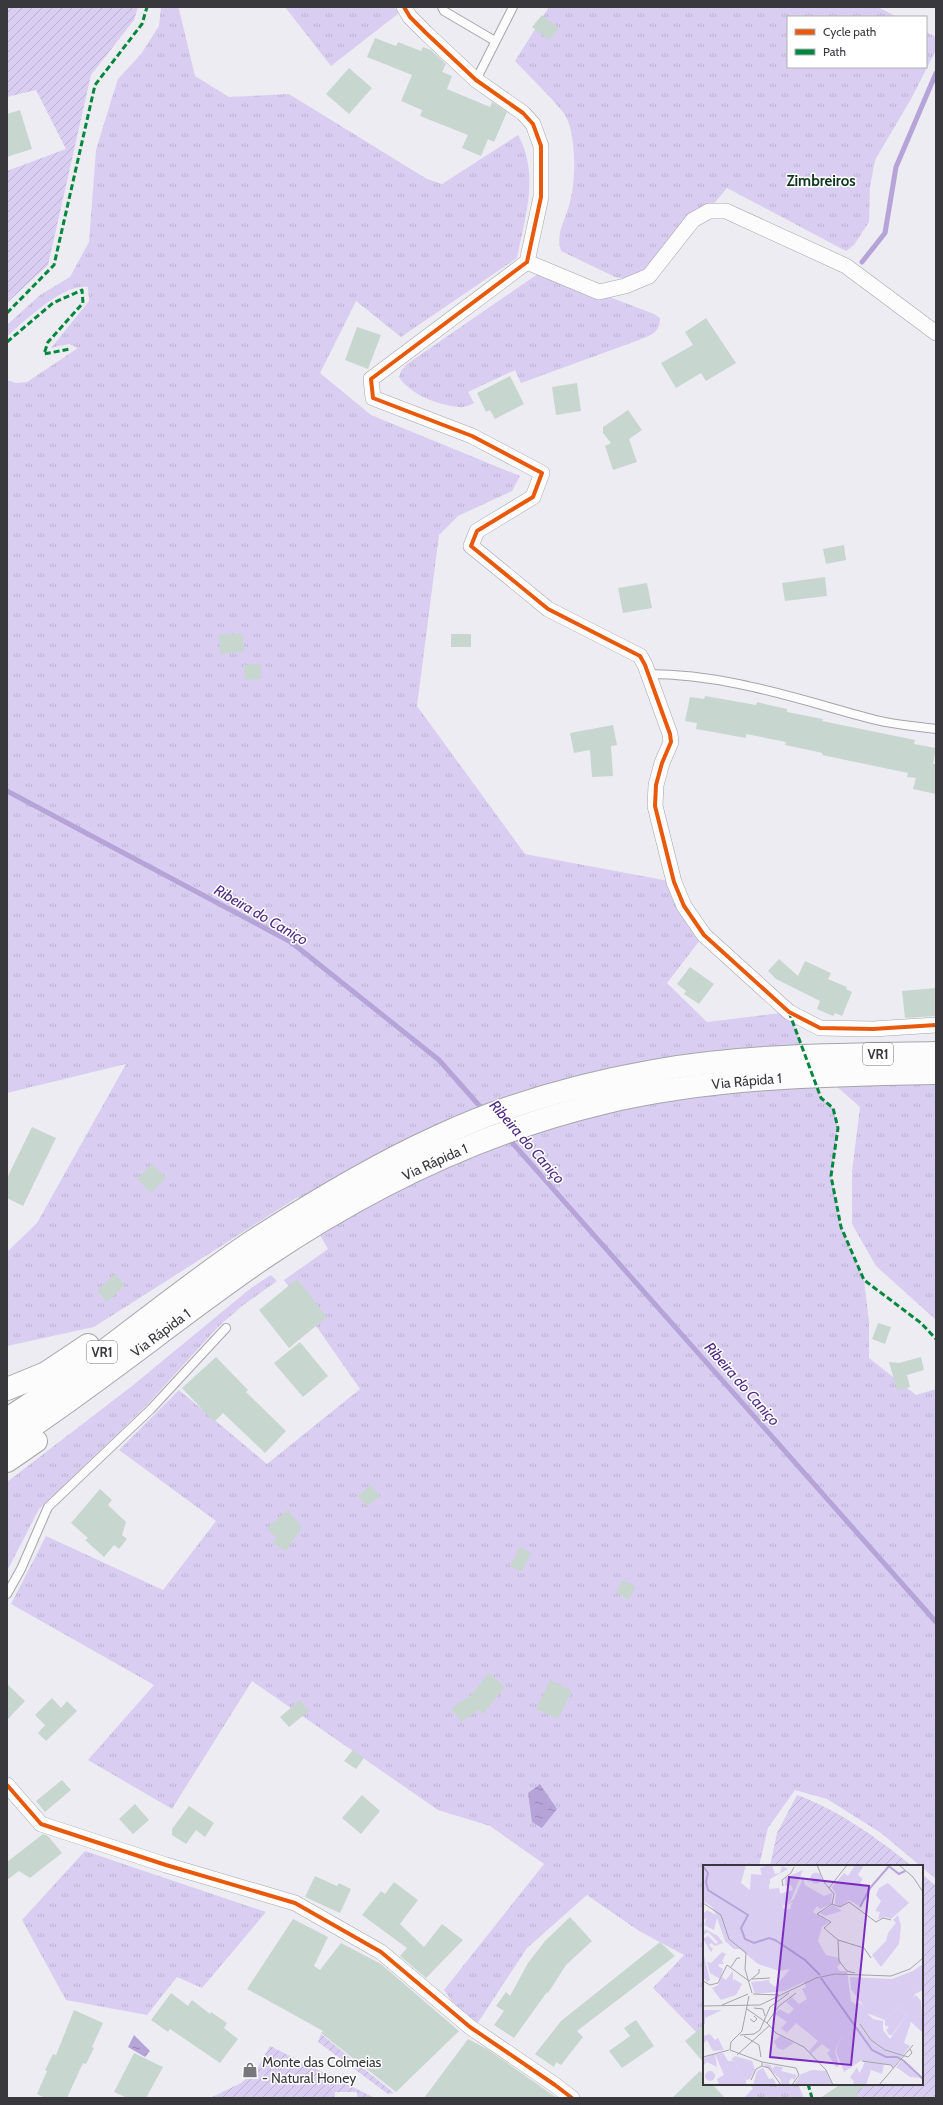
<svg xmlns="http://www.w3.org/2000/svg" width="943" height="2105" font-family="Cabin,sans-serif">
<defs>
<pattern id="grass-tufts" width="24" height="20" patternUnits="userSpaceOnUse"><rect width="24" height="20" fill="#d9cef1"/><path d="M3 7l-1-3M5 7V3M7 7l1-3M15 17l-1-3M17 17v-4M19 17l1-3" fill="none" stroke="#bbb2d0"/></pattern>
<pattern id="garden-furrows" width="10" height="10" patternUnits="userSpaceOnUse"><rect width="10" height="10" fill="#d9cef1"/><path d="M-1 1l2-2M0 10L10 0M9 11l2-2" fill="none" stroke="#bbb2d0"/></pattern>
<pattern id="water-ripples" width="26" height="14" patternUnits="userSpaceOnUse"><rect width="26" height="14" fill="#b6a4d9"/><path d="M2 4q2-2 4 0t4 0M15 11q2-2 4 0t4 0" fill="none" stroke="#9587b1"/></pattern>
</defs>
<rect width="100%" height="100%" fill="#edecf2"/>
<path fill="url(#grass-tufts)" d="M161,7H177L179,9L195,76L229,97L289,94L427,179L442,184L518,135C540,175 525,216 517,258L401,337L356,301L320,373L371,415L520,476L512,491L458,516L439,535L417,706L525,854L674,882L704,935L667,983L707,1022L789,1012L821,1098L833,1108L838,1128L831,1176L841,1227L864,1280L869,1321V1358L916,1395L936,1389V1879L881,1833L827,1799L795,1790L768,1828L759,1866H704V2040L653,1988L684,1955L639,1931L587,1895L527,1948L477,2024L454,2004L444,1990L544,1864L490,1826L438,1810L252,1681L172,1809L88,1760L154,1685L11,1604L46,1536L163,1590L216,1521L119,1450L179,1390L267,1464L360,1389L284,1280L328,1249L298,1197L94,1327L7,1346V1252L37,1223L126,1064L7,1093V380L16,383L27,382L78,348L69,344L51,348L89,301L88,287C63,283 25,321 7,336V325L40,295L70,277L89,242L96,150L111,101L118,79L141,54L159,26Z
M285,7H394L399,13L331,66Z
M549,7H878L897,17H788V67H926V32L936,37V50L911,99L875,160L870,187L869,222L854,245L846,251L727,188L667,260L630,280L615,277L561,251C555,232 566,220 570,202C576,180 577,130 563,112C548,94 531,78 515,61Z
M542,271L654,314L660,318C660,333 651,335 639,340L521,383L515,370L468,392L474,403C470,405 464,408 459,407C438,405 411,395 399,377L401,371L407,364Z
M835,1085H936V1320L876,1266L852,1224V1172L860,1107Z
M271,1275L277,1281L242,1306L218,1327L145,1407L39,1509L7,1571V1482L132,1386L251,1288Z
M85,1851L266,1912L202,1988L177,1977L147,2015L66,2000L22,1920Z
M749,2084H798L804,2098H744L753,2088Z"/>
<path fill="url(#garden-furrows)" d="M7,7H138L134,20L91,75L48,265L7,303V171L66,149L36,90L7,97Z
M797,1795C840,1811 876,1837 912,1866H770L777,1833Z
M922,1874L936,1886V2098H855L845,2084H922Z
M321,2034L394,2093L388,2094L318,2042Z
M270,2046L375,2098H357V2092H335L334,2098H210L241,2083L257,2069Z"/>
<path fill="url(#water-ripples)" d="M540,1784L557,1809L542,1828L532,1822L528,1793Z
M134,2035L150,2051L145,2057L128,2047Z"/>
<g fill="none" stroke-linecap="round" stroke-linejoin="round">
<path stroke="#b6a4d9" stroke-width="5" d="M862,262L885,233L896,167L936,73
M7,791L291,942L439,1060L484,1111
M508,1138L936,1622"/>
</g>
<path fill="#c7d7cf" d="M542,15L559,28L549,40L532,27Z
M375,38L396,46L398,42L421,51L423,47L431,50L446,64L442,72L452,76L447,89L490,107L492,102L507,112L494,142L488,139L481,156L462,148L468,135L420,116L422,110L401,101L412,75L367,57Z
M349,68L372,88L349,114L326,94Z
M20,110L32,149L7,157V114Z
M706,318L736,363L706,381L701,373L676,388L661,363L693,345L685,332Z
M357,327L381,335L368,369L345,360Z
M510,376L524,404L495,419L490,410L486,412L477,393Z
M577,383L581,411L556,415L552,387Z
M628,410L642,430L629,439L637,462L613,470L605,446L611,443L603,433V427Z
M844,545L846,560L826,564L823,549Z
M825,577L827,596L785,601L782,583Z
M647,583L652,608L623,613L618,588Z
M242,633L244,652L220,654L219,635Z
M451,634H471V647H451Z
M261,664V679L245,680L244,665Z
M705,696L756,705L757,702L769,705L787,709V712L823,719L822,721L915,740L914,744L936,748L933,764H936V794L913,789L916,778L907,777L908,773L822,755L823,753L785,745L786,742L746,734V738L696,729L697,723L685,721L690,697L704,699Z
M613,725L617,745L611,746L613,776L592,777L590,750L574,753L570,733Z
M779,959L798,976L805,961L831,973L828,979L847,987L846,989L852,992L842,1016L835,1013L833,1016L817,1009L820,1001L776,979L768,971Z
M690,967L714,984L699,1004L684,994L686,991L677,984Z
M936,988V1016L905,1018L902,991Z
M32,1127L56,1138L23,1206L7,1198V1178Z
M152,1164L166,1178L151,1193L137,1179Z
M115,1274L125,1285L107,1302L97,1291Z
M297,1279L327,1317L289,1348L259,1310Z
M878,1323L891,1327L885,1344L872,1339Z
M300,1342L328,1376L303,1397L274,1363Z
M216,1357L248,1390L246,1392L286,1431L265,1453L223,1413L214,1422L182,1388Z
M921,1357L924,1370L907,1375L910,1387L897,1390L889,1362L899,1363Z
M371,1485L380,1496L367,1506L358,1496Z
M100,1489L112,1500L108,1505L126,1522L122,1535L127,1539L119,1549L114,1545L104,1557L85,1540L88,1538L71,1523Z
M288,1510L302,1527L286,1551L273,1543L276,1538L267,1528Z
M520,1547L531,1553L522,1572L510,1566Z
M623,1580L636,1587L628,1600L616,1592Z
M489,1673L505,1687L483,1714L479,1710L461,1722L451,1708L470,1696Z
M550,1680L572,1691L558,1719L536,1709Z
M7,1684L25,1701L7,1720Z
M52,1698L61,1708L67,1701L77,1711L46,1741L38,1733L45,1725L35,1715Z
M300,1700L309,1711L289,1727L280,1717Z
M353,1750L364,1758L356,1769L344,1761Z
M62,1780L71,1790L45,1812L36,1801Z
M362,1795L380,1811L361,1834L342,1818Z
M135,1804L149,1820L133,1834L119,1819Z
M189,1806L214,1823L205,1837L196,1830L186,1844L172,1835V1829Z
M43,1834L48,1836L62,1853L30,1878L19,1871L7,1880V1862Z
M315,1876L337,1886L339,1883L351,1889L340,1913L305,1897Z
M394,1882L418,1900L400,1924L424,1947L442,1924L463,1940L426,1978L400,1956L407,1948L362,1915L381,1891L385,1894Z
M570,1917L592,1941L566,1965L548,1993L547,1992L514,2038L494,2025L504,2011L496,2006L506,1992L510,1996L528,1963L545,1941Z
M293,1919L328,1937L314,1966L320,1970L341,1943L381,1964L459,2031L396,2092L321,2033L323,2031L247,1989Z
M660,1942L675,1956L577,2031L583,2037L561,2065L556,2062L554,2067L535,2054L561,2021Z
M171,1993L188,2006L192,2000L210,2014L211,2012L227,2023L224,2028L238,2039L220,2063L170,2029L168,2032L151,2020Z
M74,2010L103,2023L92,2047L94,2048L86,2064L83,2063L67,2098H45L37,2094L47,2071L45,2070L53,2054L56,2055Z
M636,2020L654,2046L622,2068L609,2051L630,2036L624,2028Z
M704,2025V2063L685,2041Z
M468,2039L487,2049L557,2098H424Z
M134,2053L163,2067L146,2098H127L114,2092Z
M700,2071L704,2075V2084H712L725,2098H672Z
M841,2084H868L856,2092L859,2098H820Z"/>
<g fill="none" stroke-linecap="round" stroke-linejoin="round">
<defs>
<path id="lane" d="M442,7L444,11L495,41
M476,80L513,7
M648,674C729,674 799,700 876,720C895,725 916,726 936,729
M7,1594L21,1569L48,1507L151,1409L226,1328"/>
<path id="street" d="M404,7L410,17L426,33L476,80L523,113L533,124L541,146V197L527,262L371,379L373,398L472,436L542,473L533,497L477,531L471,546L548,609L640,656L645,665L670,734L671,742L662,763L656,785L655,806L674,882L684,906L704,935L789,1012L820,1028L873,1029L936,1025
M527,262L599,292L625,286L649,276L693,220L709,211H726L846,266L936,333
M7,1785L41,1824L166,1865L295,1903L381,1952L470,2027L555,2085L572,2098"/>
<g id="highway">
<path d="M7,1389L46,1373L88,1345"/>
<path d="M7,1419C93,1365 169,1297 253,1241C312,1203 373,1166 437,1137C505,1105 580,1084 653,1071C746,1054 842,1055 936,1053"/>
<path id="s1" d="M7,1443C95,1386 176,1318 262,1259C365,1189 482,1132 603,1103C712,1077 824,1075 936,1073"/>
<path d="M7,1461L36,1441"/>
</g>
</defs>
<use href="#lane" stroke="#a6a5a9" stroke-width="10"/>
<use href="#street" stroke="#a6a5a9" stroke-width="16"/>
<use href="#highway" stroke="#a6a5a9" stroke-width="24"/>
<use href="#lane" stroke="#fcfcfd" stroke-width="8"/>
<use href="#street" stroke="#fcfcfd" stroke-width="15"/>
<use href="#highway" stroke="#fcfcfd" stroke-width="22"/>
<path stroke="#00873e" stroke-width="3" stroke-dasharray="6 3" stroke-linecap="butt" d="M7,313L54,265L95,85L142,24L147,7
M7,342L53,303L82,290L83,303L48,342L44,354L70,349
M789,1012L821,1098L833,1108L838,1128L831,1176L841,1227L864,1280L921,1323L936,1339
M808,2084L812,2098"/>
<defs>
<path id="cycleway" d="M404,7L410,17L426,33L476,80L523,113L533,124L541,146V197L527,262L371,379L373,398L472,436L542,473L533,497L477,531L471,546L548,609L640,656L645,665L670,734L671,742L662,763L656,785L655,806L674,882L684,906L704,935L789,1012L820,1028L873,1029L936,1025
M7,1785L41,1824L166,1865L295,1903L381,1952L470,2027L555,2085L572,2098"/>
</defs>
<use href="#cycleway" stroke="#fff" stroke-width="6"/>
<use href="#cycleway" stroke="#e8590c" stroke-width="4"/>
</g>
<defs>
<symbol id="shop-bare" viewBox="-9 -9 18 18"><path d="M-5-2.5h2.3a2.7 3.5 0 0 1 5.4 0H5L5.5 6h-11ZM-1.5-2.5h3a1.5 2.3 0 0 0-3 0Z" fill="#78777c" stroke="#fff" stroke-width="2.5" paint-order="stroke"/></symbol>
</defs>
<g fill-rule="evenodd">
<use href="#shop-bare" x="239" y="2059" width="22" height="22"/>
</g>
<g text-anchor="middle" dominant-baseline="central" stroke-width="3" stroke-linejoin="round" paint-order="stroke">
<g fill="#fff" stroke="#747477" stroke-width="1">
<rect x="863" y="1043" width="30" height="22" rx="3"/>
<rect x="87" y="1341" width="30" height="22" rx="3"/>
</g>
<g font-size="13" font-weight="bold" fill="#39383d">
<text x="878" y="1054">VR1</text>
<text x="102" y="1352">VR1</text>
</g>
<g font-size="14" fill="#39383d" stroke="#fff">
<text stroke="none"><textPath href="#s1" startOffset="837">Via Rápida 1</textPath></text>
<text stroke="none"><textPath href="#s1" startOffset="513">Via Rápida 1</textPath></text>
<text stroke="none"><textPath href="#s1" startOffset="189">Via Rápida 1</textPath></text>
</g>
<g font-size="14" fill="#39383d" stroke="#fff" text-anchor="start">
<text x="262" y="2062">Monte das Colmeias<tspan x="262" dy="16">- Natural Honey</tspan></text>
</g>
<g font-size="15" font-weight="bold" fill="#103720" stroke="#fff">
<text x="821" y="181">Zimbreiros</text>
</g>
<g font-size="15" font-style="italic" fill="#522c83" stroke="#fff">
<text transform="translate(261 915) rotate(30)">Ribeira do Caniço</text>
<text transform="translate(527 1142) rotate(49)">Ribeira do Caniço</text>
<text transform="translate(742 1384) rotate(49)">Ribeira do Caniço</text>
</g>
</g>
<g transform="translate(703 1865)">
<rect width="220" height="220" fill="#edecf2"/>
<path d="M0,0H43L38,18L47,25L48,9L60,10L61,19H66V24L76,23L80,43L84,45L89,43L87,42L90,37L82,41L91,34L100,13L102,20L121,31L129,28L128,39L117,44L114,41L110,47L126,57L119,62L115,76L123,90L136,93L138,98L134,102L137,106H144L148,136L152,139L157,138L161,142L148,124L147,112L189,114L210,106L220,99V125L212,129L210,133L213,130L218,136L220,168L208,157L201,178L207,181L190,203L188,200L159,196L154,186L138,172L132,186L136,201L133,202L124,188L127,185L119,179L108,189L106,186L115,176L93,158L84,168L78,163L84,157L72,149L76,144L86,149L91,144L83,137L89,132L96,139L104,134L99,124L103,122L101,117L82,126L52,129L48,117L67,115L66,117L72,122L87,104L76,106L55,99L37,84H31L22,76L14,53L11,65L1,60L4,52L0,56V49L4,45L13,50L9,42L0,36ZM196,142L203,151L187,174L180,165V156L170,154L164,148L182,155ZM152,0H161L155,10L160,14L157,18L166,24L156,41L146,35L137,42L132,39L133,29L129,22L141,8L145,11ZM107.5 13a5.5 5.5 0 1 1 11 0a5.5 5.5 0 1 1-11 0ZM130,40L139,46L122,51L117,48ZM195,50L198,61L196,79L178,102L169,90L183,76L185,68L193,58L190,55ZM19,87L23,89L19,96L21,99H16L15,101L20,104L17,114L7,108L4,97L8,98ZM30,106V117L31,114L39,119L33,130L18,135L9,123L15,120L19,112L23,115ZM0,145H19L2,153V159L0,160ZM77,171L91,178L80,185L74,183L71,176ZM12,189L14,202L4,197L0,201V193ZM32,191L49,196L52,205L47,214L43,215L31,196L28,195ZM162,196L181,199L179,209L168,205L163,220H150L151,216L147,213L154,202L156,208L158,206ZM198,196L201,197L217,213L207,212L193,202ZM60,199L68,200L69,204L72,201L80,202L78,206L94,210L91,215L89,213L86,216L87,220H79L77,214ZM60,203L66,214L70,213L73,219L50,220L54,206ZM109,205L123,206L129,220H91L98,209ZM2 211a5 5 0 1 1 10 0a5 5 0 1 1-10 0Z" fill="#d9cef1" fill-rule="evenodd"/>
<path d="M65,0H69L72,9L77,8L79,1L85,4L67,14V19H61L57,3ZM100,5L88,35L80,41L77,29L90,25L88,20L82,21V13ZM185,18L206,38L188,54L182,52L175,54L177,47L172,46L178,36L173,30L176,23ZM2,64L15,71L20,78L12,81L8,78L6,80L10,84L8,87L0,74L5,71L13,79L15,77L5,67L0,70ZM0,87L7,115L4,117L0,112ZM196,142L203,151L189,170H186L183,165L186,162L182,160V155ZM7,169L12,175L15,173L21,185L10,186L4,175L0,179V171ZM138,172L154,186L159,195L141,207L133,186ZM20,188L25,196H31L43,215V220H16L14,214L21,210L12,189Z" fill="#d9cef1"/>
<path fill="none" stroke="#b6a4d9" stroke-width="2" d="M0,1L5,8L3,17L5,25L45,50L38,63L42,74L51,78L66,73L72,75L102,95L117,110M187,2L196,9L202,6M157,42L167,23L187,0M118,113L169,185L183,192H194L201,196L220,214"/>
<path fill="none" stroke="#a5a4aa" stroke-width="1" d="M114,0L121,17L131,29L129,39L114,49L128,57L121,63L135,75L136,96L144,106L152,108M196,0L210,12L220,27M80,21L79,15L88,8L91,2M126,23L144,0M0,38L18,50L26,74L43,88L42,104L49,128M129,39L137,42L146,37L173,57L180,53L188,55M135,75L161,83L168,93M28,102L34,93H37M49,114L67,113M0,116L7,120L15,118L24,100L46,116M46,116L56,108V104M50,129L76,130M220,130V146M46,131L39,166L28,177L27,185L59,197L93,203L96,210L89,220M19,140L45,129M0,141L57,140L113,113L132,109L188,111L207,104L220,93M51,143L60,144L62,151M44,144L64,158L73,168L101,182L123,205L130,220M47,154L51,157L54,154L51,151M64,158L76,141L93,128M157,159L168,175L182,185L205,192L209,188L207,184M37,170L51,169L57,165L67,142L86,128M41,171L56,180L58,192M34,190L67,160M0,192L26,185M159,196L188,200L190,203M59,197V201L66,203L78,220M48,215L53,204L59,201M176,220L210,180"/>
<path fill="#7b2cbf" fill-opacity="0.15" stroke="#7b2cbf" stroke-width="2" d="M86,12L166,21L148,200L67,192Z"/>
<rect width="220" height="220" fill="none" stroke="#39383d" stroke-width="2"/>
</g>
<rect width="943" height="2105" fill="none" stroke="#39383d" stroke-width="16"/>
<rect x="787" y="16" width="140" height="52" fill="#ffffff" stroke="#b0afb1"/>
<rect x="795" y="29" width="20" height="6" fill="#e8590c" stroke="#b0afb1"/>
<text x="823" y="36" font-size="12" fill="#39383d">Cycle path</text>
<rect x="795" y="49" width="20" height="6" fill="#00873e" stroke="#b0afb1"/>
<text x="823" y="56" font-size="12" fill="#39383d">Path</text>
</svg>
